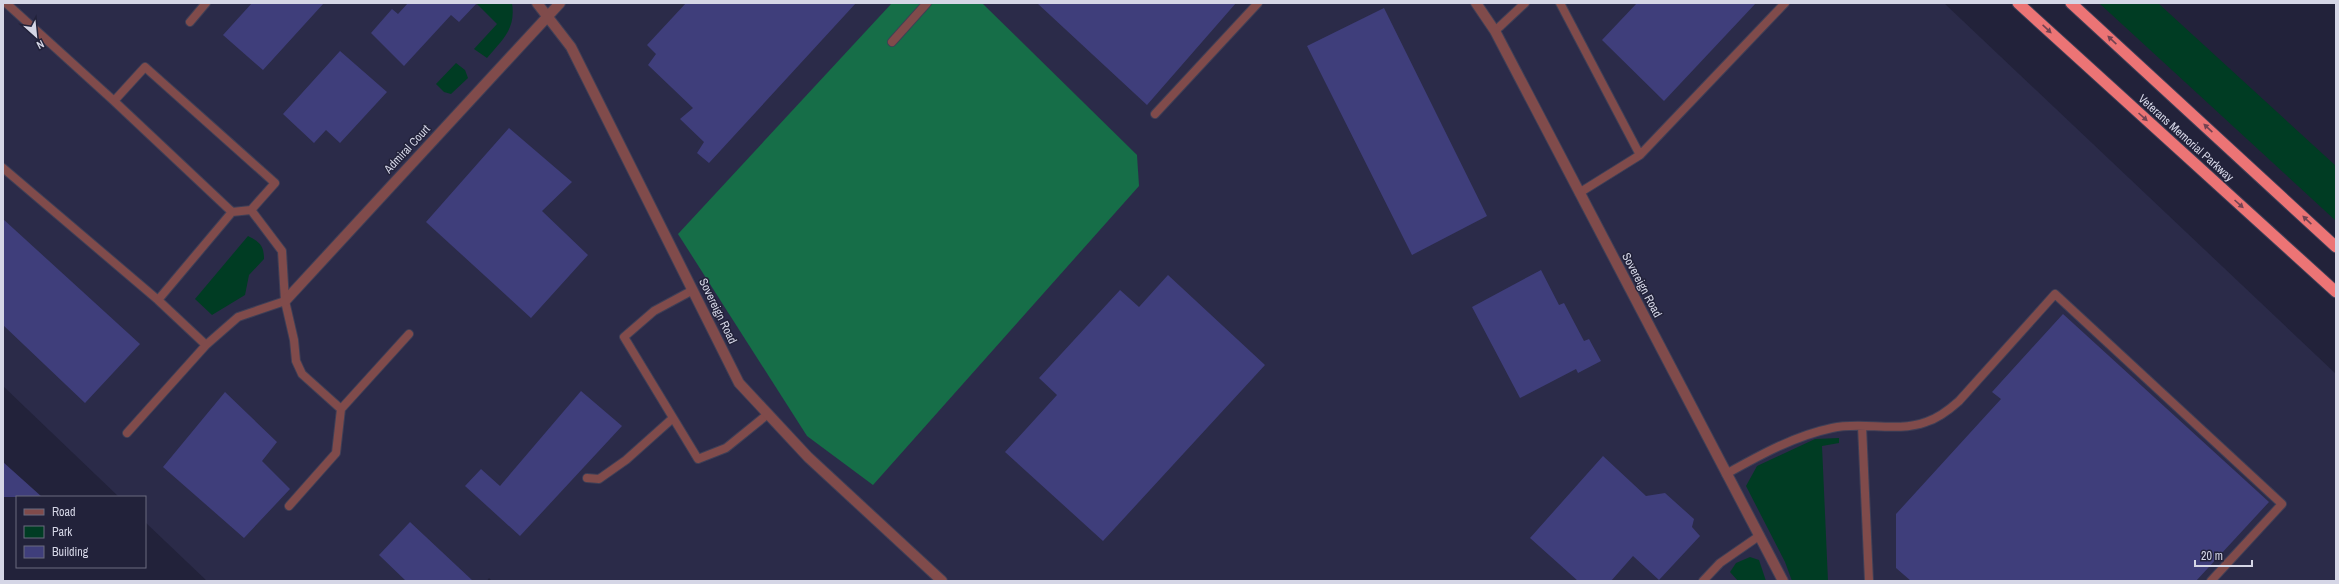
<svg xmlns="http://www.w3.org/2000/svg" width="2339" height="584" font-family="'Archivo Narrow',sans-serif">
<rect width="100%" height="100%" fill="#22223a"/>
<path fill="#2b2b49" d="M3,3H1944L2336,374V581H492L489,578L487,581H207L145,522V497H119L3,386Z"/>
<path fill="#003c23" d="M476,3H512C516,29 503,39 487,58L474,49L497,24Z
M2099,3H2158L2336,166V221Z
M456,63L465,70L468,78L451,94L444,92L436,84Z
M248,236C260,242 264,246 264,259L249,275L245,295L212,315L195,299Z
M1839,438V443L1822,446L1828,581H1792L1785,562L1746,486L1757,466L1815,439Z
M1750,557L1759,560L1766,581H1738L1730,572L1736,563Z"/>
<path fill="#166e48" d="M892,3H982L1137,155L1139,186L873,485L807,436L678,234Z"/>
<path fill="#3f3e7b" d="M252,3H324L263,70L223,35Z
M408,3H477L459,22L451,15L404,66L371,33L392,9L398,14Z
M686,3H856L709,163L697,153L704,142L680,119L693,108L648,65L656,54L647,45Z
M1037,3H1236L1147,105Z
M1637,3H1756L1664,101L1602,40Z
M1384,8L1487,216L1412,255L1307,46Z
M340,51L387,92L340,143L326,130L314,143L283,114Z
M509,128L572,182L542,211L588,255L531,318L426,222Z
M3,219L140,344L85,403L3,325Z
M1541,270L1559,305L1564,303L1584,341L1589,339L1601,361L1578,373L1576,369L1520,398L1472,307Z
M1168,275L1265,365L1103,541L1005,452L1057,395L1039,378L1120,290L1139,307Z
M2063,314L2269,502L2196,581H1911L1896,568V514L2001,399L1992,392Z
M581,391L622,426L520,536L465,486L481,469L500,486Z
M225,392L277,442L262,461L290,489L244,538L163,467Z
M1603,456L1646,496L1665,493L1694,519L1692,527L1700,536L1659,580L1633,556L1611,581H1578L1530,538Z
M3,462L42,497H3Z
M410,522L473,581H406L379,555Z"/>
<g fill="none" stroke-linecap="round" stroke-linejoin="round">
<defs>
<path id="service" d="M6,3L114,101L145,67L275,183L251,210L282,251L285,301L294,340L296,361L302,374L341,409L409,334
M1560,3L1640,155
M190,22L206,3
M1495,31L1525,3
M892,42L927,3
M114,101L232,212
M1155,114L1258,3
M3,168L158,300L206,345L238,317L285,301
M1579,193L1640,155L1785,3
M693,290L654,311L624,337L698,459L726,448L768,414
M158,300L232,212L251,210
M1862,426L1869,581
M127,433L206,345
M1726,474C1760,455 1794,436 1832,428C1862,421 1896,433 1926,422C1939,418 1949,410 1959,401L2055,294L2282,504L2211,581
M587,478L599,479L626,460L673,418
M289,506L336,453L341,409
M1703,581L1720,563L1759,536"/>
<path id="minor" d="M537,3L571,47L739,383L808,457L942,581
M1476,3L1495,31L1783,581
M285,301L560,3"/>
<path id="trunk" d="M2018,3L2336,292
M2071,3L2336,247"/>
</defs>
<use href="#service" stroke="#3f3f56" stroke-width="10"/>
<use href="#minor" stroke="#3f3f56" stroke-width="12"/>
<use href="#trunk" stroke="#3f3f56" stroke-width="13"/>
<use href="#service" stroke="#804b4b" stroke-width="8"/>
<use href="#minor" stroke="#804b4b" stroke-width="10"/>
<use href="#trunk" stroke="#ec7475" stroke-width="11"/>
</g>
<defs><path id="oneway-solid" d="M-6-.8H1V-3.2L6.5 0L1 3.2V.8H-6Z"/></defs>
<g fill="#734352">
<use href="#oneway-solid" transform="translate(2047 29) rotate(43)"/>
<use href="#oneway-solid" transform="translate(2112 40) rotate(-137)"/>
<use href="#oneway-solid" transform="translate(2143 117) rotate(42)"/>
<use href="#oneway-solid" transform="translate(2208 128) rotate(-137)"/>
<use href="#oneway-solid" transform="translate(2239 204) rotate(42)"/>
<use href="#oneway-solid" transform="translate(2307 220) rotate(-137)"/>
</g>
<g text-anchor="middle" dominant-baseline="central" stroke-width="3" stroke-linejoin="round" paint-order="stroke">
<g font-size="12" fill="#d5d6e6" stroke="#22223a">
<text transform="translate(2186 138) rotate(42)">Veterans Memorial Parkway</text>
<text transform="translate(407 149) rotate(-47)">Admiral Court</text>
<text transform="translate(1642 285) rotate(62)">Sovereign Road</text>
<text transform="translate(718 311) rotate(64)">Sovereign Road</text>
</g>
</g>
<rect width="2339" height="584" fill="none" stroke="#d5d6e6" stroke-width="8"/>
<rect x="16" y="496" width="130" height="72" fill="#22223a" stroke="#6a6a7f"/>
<rect x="24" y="509" width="20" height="6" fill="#804b4b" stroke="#6a6a7f"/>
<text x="52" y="516" font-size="12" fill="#d5d6e6">Road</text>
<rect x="24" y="526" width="20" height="12" fill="#003c23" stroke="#6a6a7f"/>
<text x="52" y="536" font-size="12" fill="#d5d6e6">Park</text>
<rect x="24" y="546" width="20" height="12" fill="#3f3e7b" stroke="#6a6a7f"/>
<text x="52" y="556" font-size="12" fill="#d5d6e6">Building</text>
<g transform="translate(36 36) rotate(153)" stroke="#22223a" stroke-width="3" paint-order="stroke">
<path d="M0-3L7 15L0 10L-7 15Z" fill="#d5d6e6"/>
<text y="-6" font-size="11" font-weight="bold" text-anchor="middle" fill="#d5d6e6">N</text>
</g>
<path d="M2195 560v6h57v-6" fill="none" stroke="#d5d6e6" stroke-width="2"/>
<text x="2201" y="560" font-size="12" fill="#d5d6e6" stroke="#22223a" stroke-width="3" paint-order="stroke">20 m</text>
</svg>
